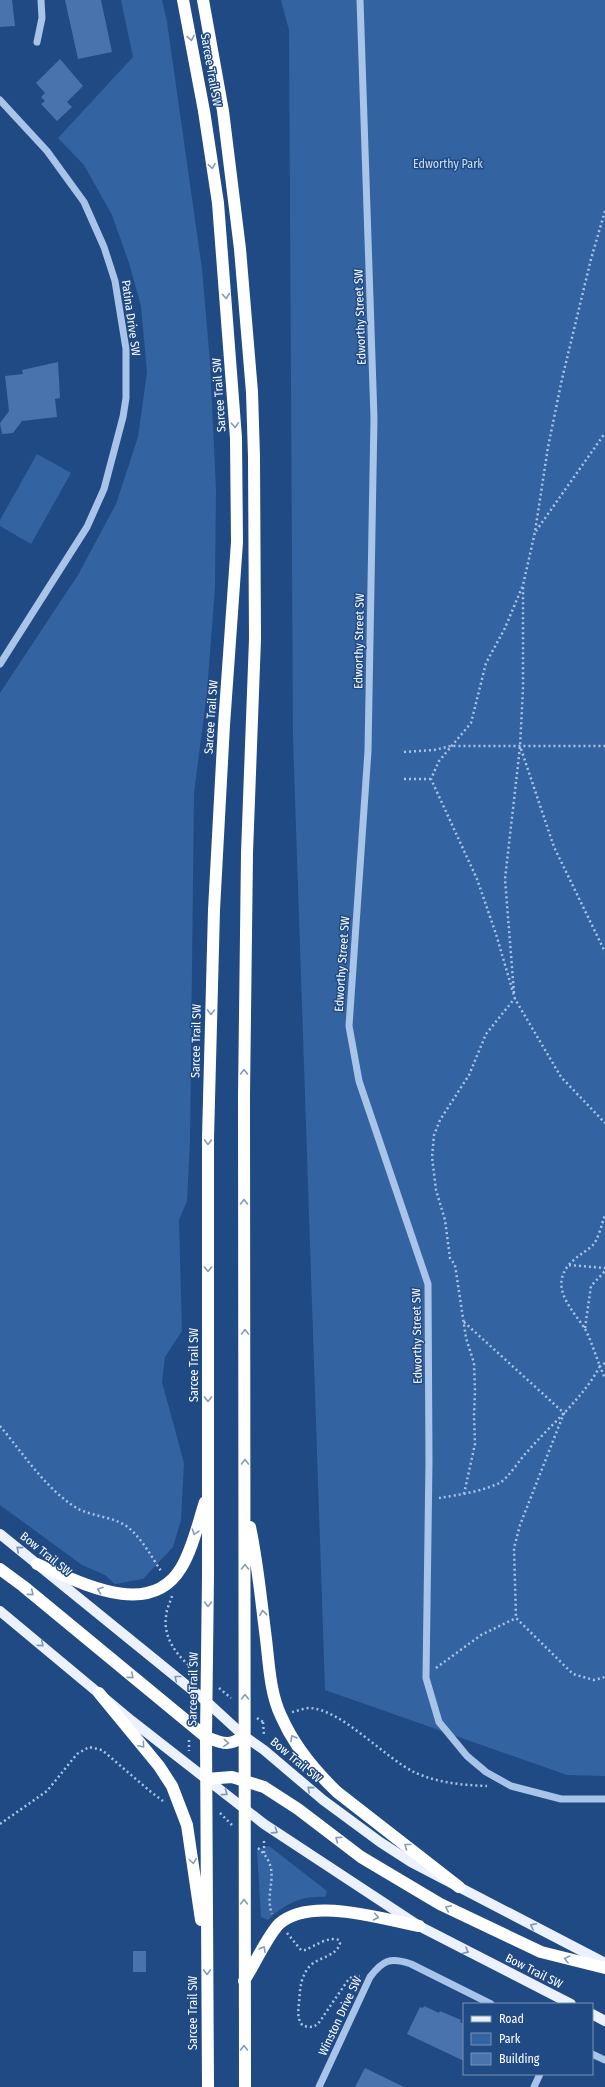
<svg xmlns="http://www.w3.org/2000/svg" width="605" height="2087" font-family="'Fira Sans Condensed',sans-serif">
<rect width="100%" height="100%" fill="#204a84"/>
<path fill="#3463a1" d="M121,0H162L167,22L202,269L210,363L216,490L215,587L207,692L194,793L190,1141L187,1201L179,1220L182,1331L165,1357L162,1382L184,1463L181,1520L173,1547L143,1579L115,1584L105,1575L82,1565L0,1505V693L78,575L116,504L138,437L147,372L141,306L129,263L112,215L84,165L58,138L133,57Z
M281,0H605V1776L567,1775L325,1690L293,738L289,30Z
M37,454L71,473L31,544L0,526V520Z
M269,1846L327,1891L325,1897C302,1895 284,1904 268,1920L261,1917L257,1850Z"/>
<path fill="#4973ac" d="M0,0H12L15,26L0,27Z
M65,0H101L112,52L78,59Z
M60,59L83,86L67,102L72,107L57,121L41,104L45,101L41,97L45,93L36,83Z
M58,362L60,398L55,399L57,417L22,421L13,433L2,434L0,423L9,411L5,376L23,374L22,370Z
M133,1951H146V1972H133Z
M424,2006L439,2013L440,2011L461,2020L460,2022L464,2024V2061L407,2034L420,2007L423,2008Z
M365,2068L404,2087H355Z"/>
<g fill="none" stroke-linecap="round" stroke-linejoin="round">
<path stroke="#a8c4e9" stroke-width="2.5" stroke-dasharray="2 3" stroke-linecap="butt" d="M605,211L591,259L562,379L548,447L535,532L523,585L505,628L486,663L471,723L439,761L431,779L477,879L496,934L515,999L561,1077L605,1123
M536,531L605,433
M521,749L554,847L605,952
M404,752L434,750L451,746H605
M404,779H431
M514,993L505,879L520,747L523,689V587
M569,1265L605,1268
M464,1322L564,1413L520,1525L514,1548L516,1618L573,1674L594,1680L605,1677
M585,1328L591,1286L605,1271
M605,1363L600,1366L605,1379
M0,1426C22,1452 43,1485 72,1505C87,1516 106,1515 123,1524C139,1533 151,1556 161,1571
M464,1494L475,1444L474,1416L475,1391L474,1363L466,1338L455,1265L450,1258L445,1220L436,1190L432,1157L434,1135L440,1120L469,1075L486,1034L515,998
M439,1498C458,1495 485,1491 501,1482C509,1477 520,1459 527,1452C552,1423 582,1400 600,1366C595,1354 591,1340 585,1329C573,1310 550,1289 568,1266C575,1257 584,1253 592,1246C598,1241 602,1223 605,1215
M172,1596C170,1603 166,1610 166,1617C163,1636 176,1655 190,1666
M436,1668L481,1635L516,1618
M189,1673V1665
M219,1688L231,1698
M292,1712C298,1711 304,1708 310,1708C343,1710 384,1758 416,1773C439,1783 462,1785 487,1786
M257,1718L263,1722
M263,1722L264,1735
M189,1740V1751
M220,1813L232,1825
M0,1824L47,1791L77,1754L89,1747L102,1750L151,1792L163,1801
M258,1848C284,1871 263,1889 272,1914
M264,1853V1838
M287,1933L301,1950H305C315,1946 328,1936 339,1940L340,1943C337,1957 317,1957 309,1967C300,1978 300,1990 299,2003C298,2012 297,2019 303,2026L313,2027L318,2024L348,1980L353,1976H360"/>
<path stroke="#a8c4e9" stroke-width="7" d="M360,0L374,418L368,751L349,1026L359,1081L428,1284L429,1461L426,1678L439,1722L467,1756L486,1772L511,1786L561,1799H605
M37,42L42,18L41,0
M0,100L47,151L84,202L104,247L115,281L126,349V398L123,417L104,489L87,527L0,664
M592,2054L605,2060
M319,2087L370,1977C383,1960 390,1957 411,1964L491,2004
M534,2087L540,2074"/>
<path stroke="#ebf2fe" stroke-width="10" d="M0,1534L207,1702L244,1736L264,1750L323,1800L380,1842L411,1862L605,1963
M0,1611L132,1721L264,1824L419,1926L571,2004
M592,2014L605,2021"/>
<path stroke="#fff" stroke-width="12" d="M183,0L204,111L218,203L236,438L237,542L224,725L214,910L208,1138V1576L206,1737L208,2087
M203,0L223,111L240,249L252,392L254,457L255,639L247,853L244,1096L245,2087
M250,1527C258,1564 261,1601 266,1639C269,1664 270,1693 281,1716C294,1746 314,1770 337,1792L459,1887
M37,1564C78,1581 149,1621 181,1568C193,1548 198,1523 205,1502
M0,1569L23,1586L206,1737C222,1743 229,1747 244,1736
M99,1693L159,1766L172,1786L187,1825L201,1920
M206,1779L232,1777L264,1787L298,1809L361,1857L440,1904L541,1952L605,1968
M244,1981C253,1967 268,1935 279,1924C310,1896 382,1919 419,1926"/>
</g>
<defs><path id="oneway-chevron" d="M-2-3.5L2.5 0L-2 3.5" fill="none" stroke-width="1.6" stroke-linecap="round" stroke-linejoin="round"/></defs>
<g stroke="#849bbb">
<use href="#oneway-chevron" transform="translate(191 38) rotate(80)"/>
<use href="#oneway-chevron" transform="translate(212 166) rotate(81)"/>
<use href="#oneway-chevron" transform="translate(226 296) rotate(85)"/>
<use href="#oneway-chevron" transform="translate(235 425) rotate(87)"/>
<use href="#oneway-chevron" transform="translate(211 1012) rotate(91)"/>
<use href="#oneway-chevron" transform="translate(244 1072) rotate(-89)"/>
<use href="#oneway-chevron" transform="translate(208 1142) rotate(91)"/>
<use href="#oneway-chevron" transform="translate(244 1202) rotate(-90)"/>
<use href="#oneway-chevron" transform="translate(208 1269) rotate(90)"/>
<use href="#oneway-chevron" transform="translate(245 1332) rotate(-90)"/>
<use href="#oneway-chevron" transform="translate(208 1399) rotate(90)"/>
<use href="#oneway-chevron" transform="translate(245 1462) rotate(-90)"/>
<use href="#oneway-chevron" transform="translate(195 1532) rotate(108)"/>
<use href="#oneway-chevron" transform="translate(245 1567) rotate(-90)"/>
<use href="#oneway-chevron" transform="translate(100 1590) rotate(-161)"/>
<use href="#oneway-chevron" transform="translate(31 1593) rotate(40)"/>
<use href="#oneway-chevron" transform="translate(208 1604) rotate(90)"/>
<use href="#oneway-chevron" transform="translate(263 1613) rotate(-96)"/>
<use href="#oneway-chevron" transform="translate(131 1676) rotate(40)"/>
<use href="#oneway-chevron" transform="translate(245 1697) rotate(-90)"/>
<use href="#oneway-chevron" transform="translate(293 1738) rotate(-119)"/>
<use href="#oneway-chevron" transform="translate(226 1743) rotate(4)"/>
<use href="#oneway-chevron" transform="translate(142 1745) rotate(50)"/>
<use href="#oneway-chevron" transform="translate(338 1839) rotate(-143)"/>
<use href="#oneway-chevron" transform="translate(407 1846) rotate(-142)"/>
<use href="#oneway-chevron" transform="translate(193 1861) rotate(82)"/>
<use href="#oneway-chevron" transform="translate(244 1902) rotate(-90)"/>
<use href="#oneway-chevron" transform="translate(448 1908) rotate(-155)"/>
<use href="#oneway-chevron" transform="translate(376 1917) rotate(12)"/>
<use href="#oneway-chevron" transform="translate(263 1949) rotate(-60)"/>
<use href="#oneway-chevron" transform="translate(567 1959) rotate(-166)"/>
<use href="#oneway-chevron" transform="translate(207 1972) rotate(90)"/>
<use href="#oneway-chevron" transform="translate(244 2048) rotate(-91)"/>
</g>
<g stroke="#7b96bb">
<use href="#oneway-chevron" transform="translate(19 1549) rotate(-140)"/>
<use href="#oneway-chevron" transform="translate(41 1644) rotate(40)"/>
<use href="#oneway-chevron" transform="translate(177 1678) rotate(-141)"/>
<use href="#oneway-chevron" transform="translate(310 1789) rotate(-140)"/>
<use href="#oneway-chevron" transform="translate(225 1793) rotate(36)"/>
<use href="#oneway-chevron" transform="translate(275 1831) rotate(33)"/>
<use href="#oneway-chevron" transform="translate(533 1926) rotate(-153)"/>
<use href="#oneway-chevron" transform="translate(466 1951) rotate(27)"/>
</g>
<g text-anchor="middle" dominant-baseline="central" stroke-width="3" stroke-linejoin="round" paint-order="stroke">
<g font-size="12" fill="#fff" stroke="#204a84">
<text transform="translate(211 70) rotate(80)">Sarcee Trail SW</text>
<text transform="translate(360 317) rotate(-92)">Edworthy Street SW</text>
<text transform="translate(131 318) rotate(82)">Patina Drive SW</text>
<text transform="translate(219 395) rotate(-94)">Sarcee Trail SW</text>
<text transform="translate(359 641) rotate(-89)">Edworthy Street SW</text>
<text transform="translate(211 717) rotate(-86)">Sarcee Trail SW</text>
<text transform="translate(342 964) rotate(-86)">Edworthy Street SW</text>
<text transform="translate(196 1041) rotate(-89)">Sarcee Trail SW</text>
<text transform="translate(417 1336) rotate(-91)">Edworthy Street SW</text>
<text transform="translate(194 1365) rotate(-90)">Sarcee Trail SW</text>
<text transform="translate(46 1554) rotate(39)">Bow Trail SW</text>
<text transform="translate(193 1689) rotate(-89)">Sarcee Trail SW</text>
<text transform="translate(296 1760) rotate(40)">Bow Trail SW</text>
<text transform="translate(534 1971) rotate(27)">Bow Trail SW</text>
<text transform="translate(193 2013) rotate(-90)">Sarcee Trail SW</text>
<text transform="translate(340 2016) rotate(-65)">Winston Drive SW</text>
</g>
<g font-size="12" fill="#ccdff7" stroke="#204a84">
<text x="448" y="164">Edworthy Park</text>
</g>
</g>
<rect x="463" y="2003" width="130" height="72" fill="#204a84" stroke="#7992b5"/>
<rect x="471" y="2016" width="20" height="6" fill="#ebf2fe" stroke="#7992b5"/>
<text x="499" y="2023" font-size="12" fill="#ffffff">Road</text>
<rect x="471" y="2033" width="20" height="12" fill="#3463a1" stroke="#7992b5"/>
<text x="499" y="2043" font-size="12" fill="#ffffff">Park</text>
<rect x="471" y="2053" width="20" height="12" fill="#4973ac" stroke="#7992b5"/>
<text x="499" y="2063" font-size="12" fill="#ffffff">Building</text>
</svg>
